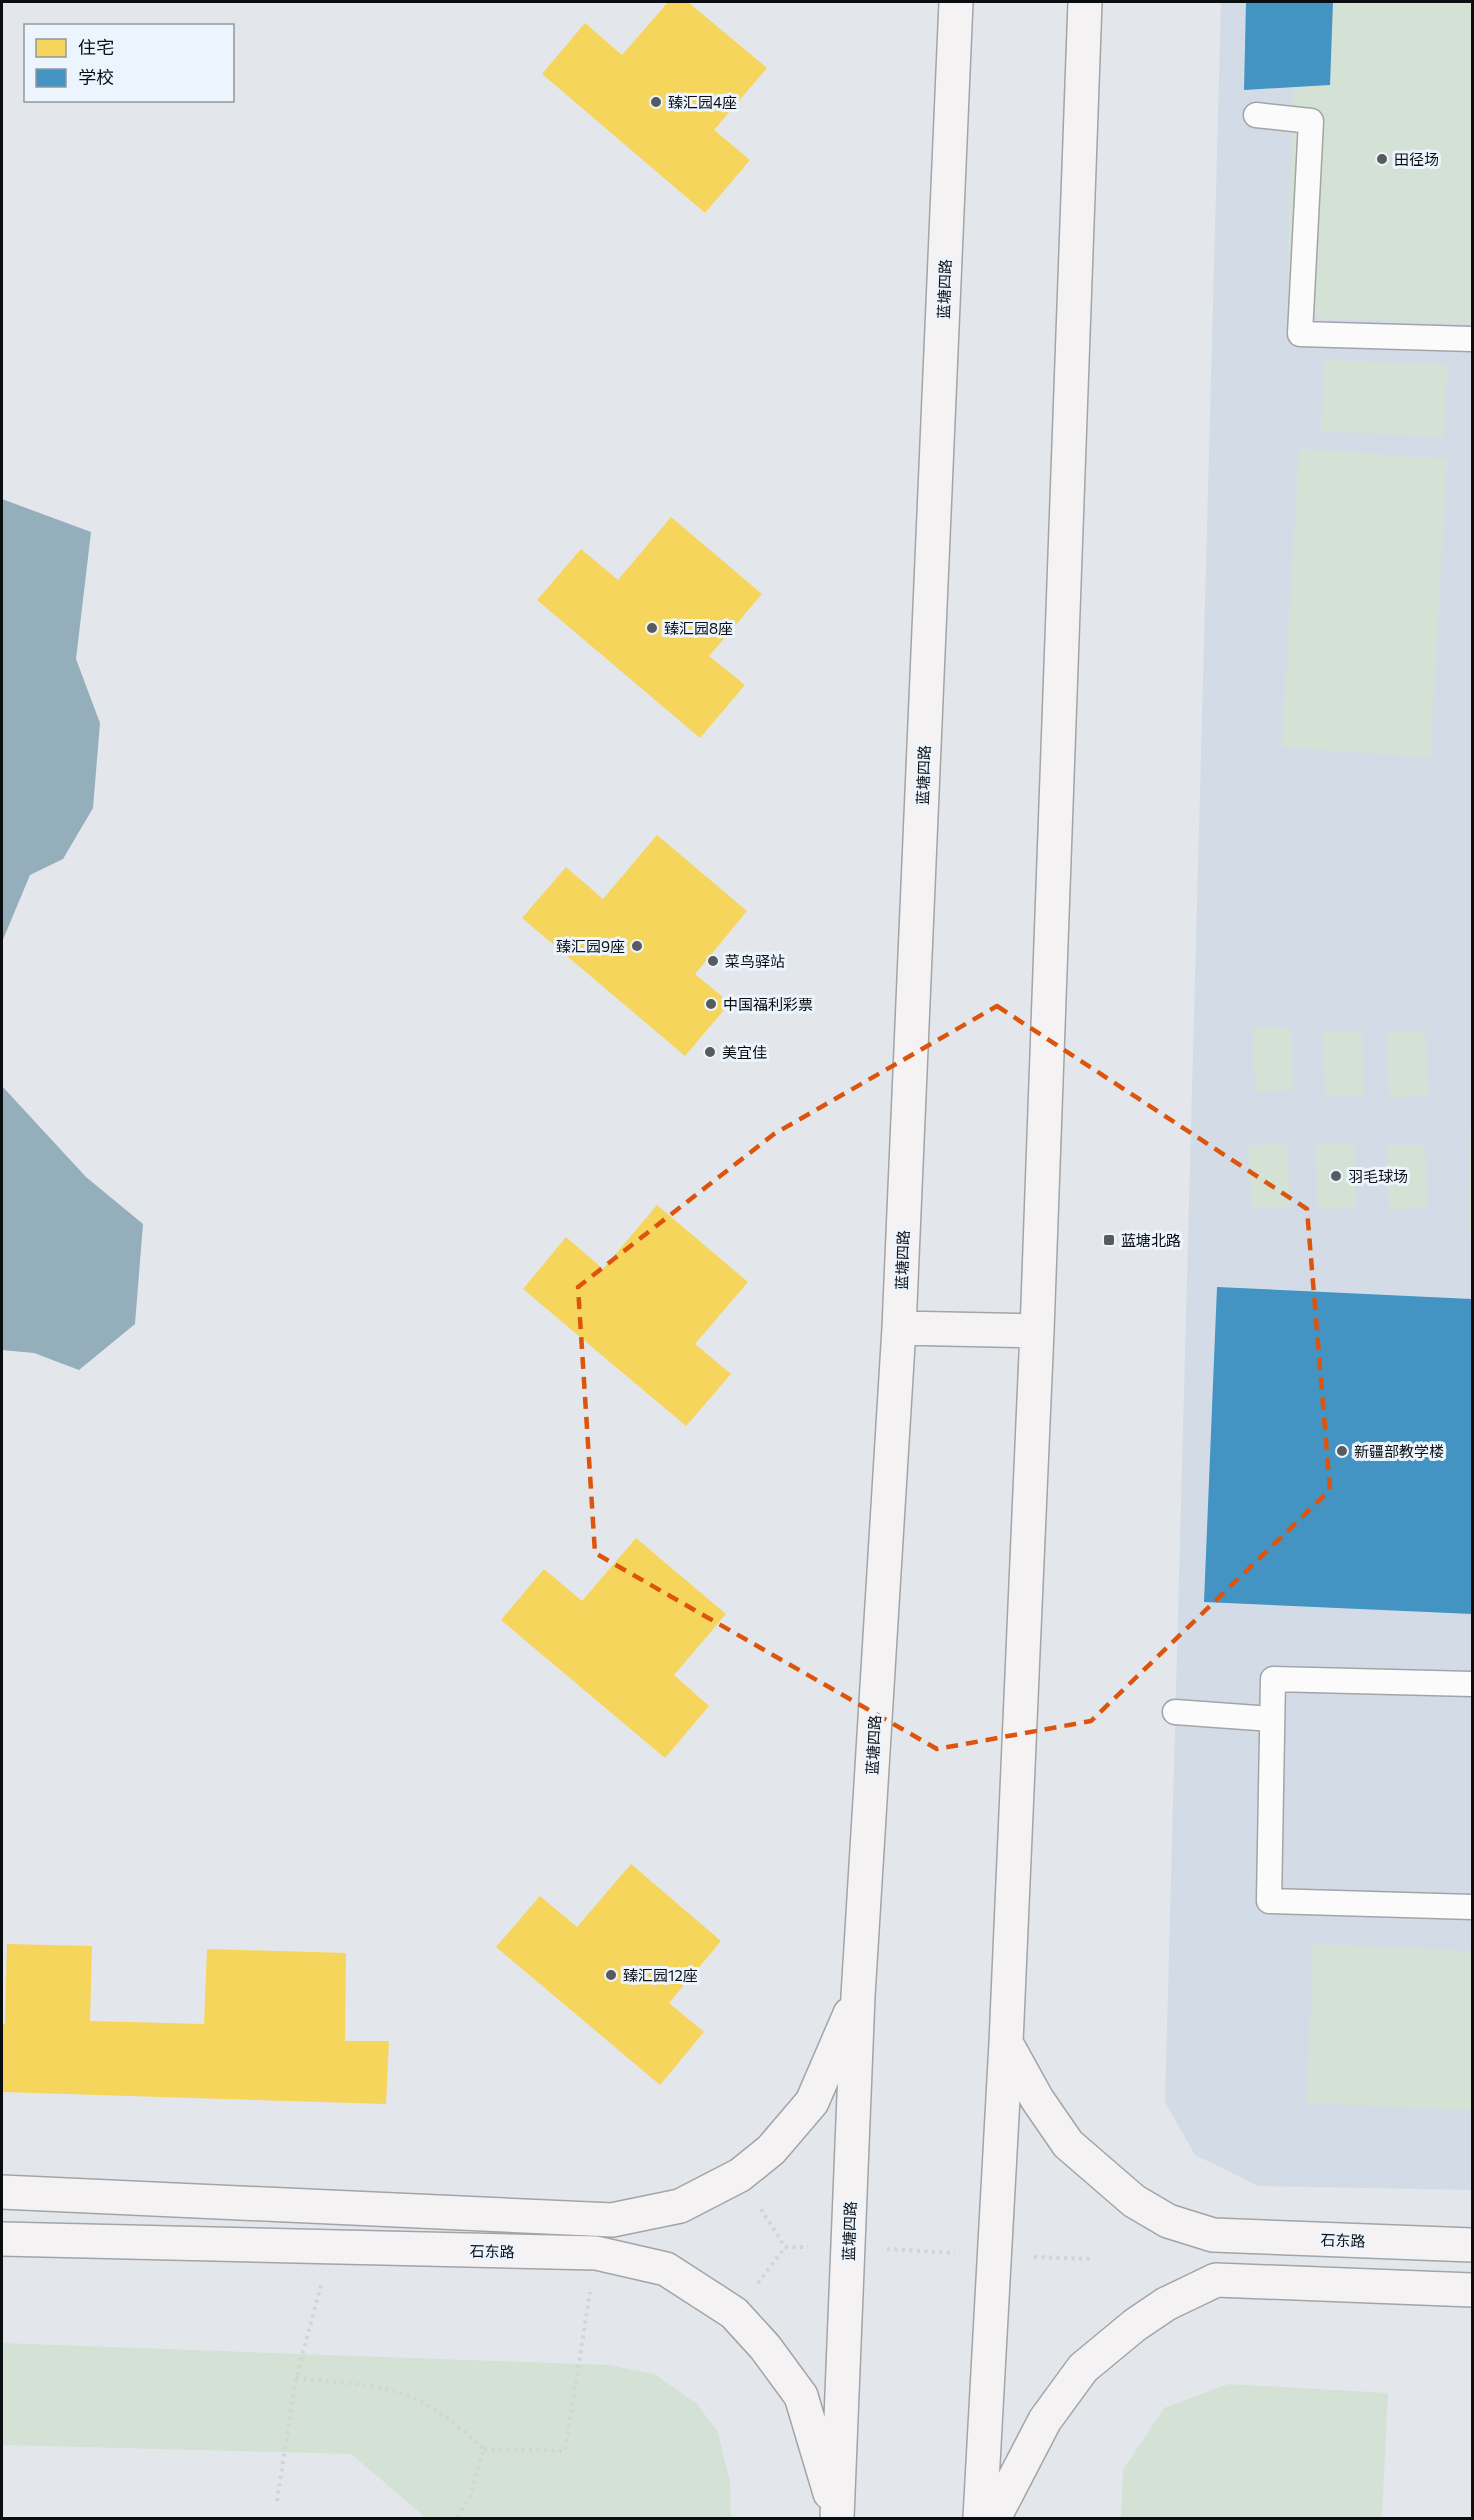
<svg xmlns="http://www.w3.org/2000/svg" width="1474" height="2520" font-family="Commissioner,'Noto Sans SC',sans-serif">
<rect width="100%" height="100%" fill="#e3e7ec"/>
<path fill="#d3dce6" d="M1221,2H1472V2190L1258,2186L1195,2155L1165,2102Z"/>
<path fill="#d4e2d5" d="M1296,2H1472V324L1286,317Z
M1325,360L1447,365L1444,437L1321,431Z
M1299,449L1447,459L1430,757L1282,747Z
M1253,1027H1291L1293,1090L1255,1091Z
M1362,1031L1363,1095L1326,1096L1323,1032Z
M1425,1032L1428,1096L1389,1097L1388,1033Z
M1472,1060V1236H1469Z
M1287,1144L1290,1207L1251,1208L1249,1145Z
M1354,1144L1356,1208L1318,1209L1316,1145Z
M1387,1145H1425L1427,1208L1389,1209Z
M1313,1944L1472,1951V2110L1307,2103Z
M2,2343L608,2365L655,2374L697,2404L718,2432L730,2482L731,2518H426L351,2454L2,2445Z
M1228,2384L1388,2393L1382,2518H1121L1123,2470L1164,2408Z"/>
<path fill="#95aebc" d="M2,499L91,532L76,659L100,723L93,808L63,859L30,875L2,942Z
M2,1086L86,1177L143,1224L135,1324L79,1370L34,1353L2,1350Z"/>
<path fill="#f6d55c" d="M668,2H688L767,68L714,130L750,160L705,213L542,74L585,23L622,55Z
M671,517L762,594L709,656L745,685L700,738L537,600L581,549L618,580Z
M657,835L747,911L695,974L730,1003L685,1056L522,918L566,867L603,899Z
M657,1205L748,1282L695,1344L731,1374L686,1426L523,1289L566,1237L603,1269Z
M636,1538L726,1614L674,1675L709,1706L665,1758L501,1620L544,1569L582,1601Z
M631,1864L721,1941L669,2003L704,2032L660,2085L496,1947L540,1896L577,1927Z
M7,1944L92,1946L90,2021L204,2024L207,1949L346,1953L345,2041H389L386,2104L2,2092V2024H5Z"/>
<path fill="#4393c3" d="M1246,2H1333L1330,85L1244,90Z
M1217,1287L1472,1299V1614L1204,1602Z"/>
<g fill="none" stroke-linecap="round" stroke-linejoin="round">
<defs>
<path id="lane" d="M1256,115L1311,121L1300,334L1472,339
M1472,1684L1273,1679L1269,1901L1472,1907
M1175,1712L1272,1719"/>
<path id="secondary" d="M899,1328L1037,1331
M1006,2043L1037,2099L1068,2144L1134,2201L1168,2221L1213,2235L1472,2245
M2,2192L612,2220L680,2206L740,2175L771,2150L812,2102L850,2014
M2,2239L596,2253L666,2269L734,2313L765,2347L801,2396L830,2493
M837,2518L858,1996L899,1328L956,2
M980,2518L1006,2043L1037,1331L1085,2
M994,2518L1045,2420L1083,2368L1135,2325L1166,2304L1216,2280L1472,2290"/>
</defs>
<use href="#lane" stroke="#a2a4a8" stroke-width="27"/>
<use href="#secondary" stroke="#a2a4a8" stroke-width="36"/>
<path stroke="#d3d4d5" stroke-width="4" stroke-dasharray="3 4.5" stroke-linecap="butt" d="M761,2209L785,2247
M785,2247H808
M887,2249L955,2253
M1034,2257L1093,2259
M758,2283L785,2247
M296,2378C336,2383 379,2382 416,2399C441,2410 463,2431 484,2449L470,2497L457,2518
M484,2449L565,2451L590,2292
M277,2501L296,2378L321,2285"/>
<use href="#lane" stroke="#fbfbfc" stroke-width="24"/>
<use href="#secondary" stroke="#f5f2f4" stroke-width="33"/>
</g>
<path fill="none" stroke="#dd550c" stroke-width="4.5" stroke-dasharray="12 8" stroke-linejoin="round" d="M997,1006L1307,1209L1330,1490L1091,1721L937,1749L595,1553L578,1287L774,1134Z"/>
<g fill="#575a5e" stroke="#ecf4fd" stroke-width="2">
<circle cx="656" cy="102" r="6"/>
<circle cx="1382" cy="159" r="6"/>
<circle cx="652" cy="628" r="6"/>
<circle cx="637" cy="946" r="6"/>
<circle cx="713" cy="961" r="6"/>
<circle cx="711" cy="1004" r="6"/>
<circle cx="710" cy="1052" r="6"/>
<circle cx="1336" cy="1176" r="6"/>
<rect x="1103" y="1234" width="12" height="12" rx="3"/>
<circle cx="1342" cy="1451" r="6"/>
<circle cx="611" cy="1975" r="6"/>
</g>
<g text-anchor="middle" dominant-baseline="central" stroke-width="6" stroke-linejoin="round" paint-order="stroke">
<g font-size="15" fill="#0b0e11" stroke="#ecf4fd" text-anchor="start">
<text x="668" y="102">臻汇园4座</text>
<text x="1394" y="159">田径场</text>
<text x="664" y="628">臻汇园8座</text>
<text x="625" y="946" text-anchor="end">臻汇园9座</text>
<text x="725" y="961">菜鸟驿站</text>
<text x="723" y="1004">中国福利彩票</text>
<text x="722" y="1052">美宜佳</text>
<text x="1348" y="1176">羽毛球场</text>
<text x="1121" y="1240">蓝塘北路</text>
<text x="1354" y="1451">新疆部教学楼</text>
<text x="623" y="1975">臻汇园12座</text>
</g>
<g font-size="15" fill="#0b0e11" stroke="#ecf4fd">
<text transform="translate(944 289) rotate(-88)">蓝塘四路</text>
<text transform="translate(923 775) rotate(-88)">蓝塘四路</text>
<text transform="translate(902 1260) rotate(-88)">蓝塘四路</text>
<text transform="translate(873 1745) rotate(-87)">蓝塘四路</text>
<text transform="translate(849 2231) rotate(-88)">蓝塘四路</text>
<text transform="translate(1343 2240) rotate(2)">石东路</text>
<text transform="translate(492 2251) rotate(1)">石东路</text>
</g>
</g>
<rect width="1474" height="2520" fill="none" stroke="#0b0e11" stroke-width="6"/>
<rect x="24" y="24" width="210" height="78" fill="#ecf4fd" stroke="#92989f" stroke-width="1.5"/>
<rect x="36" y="39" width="30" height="18" fill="#f6d55c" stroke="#92989f" stroke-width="1.5"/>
<text x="78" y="54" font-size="18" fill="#0b0e11">住宅</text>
<rect x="36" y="69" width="30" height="18" fill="#4393c3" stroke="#92989f" stroke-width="1.5"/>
<text x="78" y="84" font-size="18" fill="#0b0e11">学校</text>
</svg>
